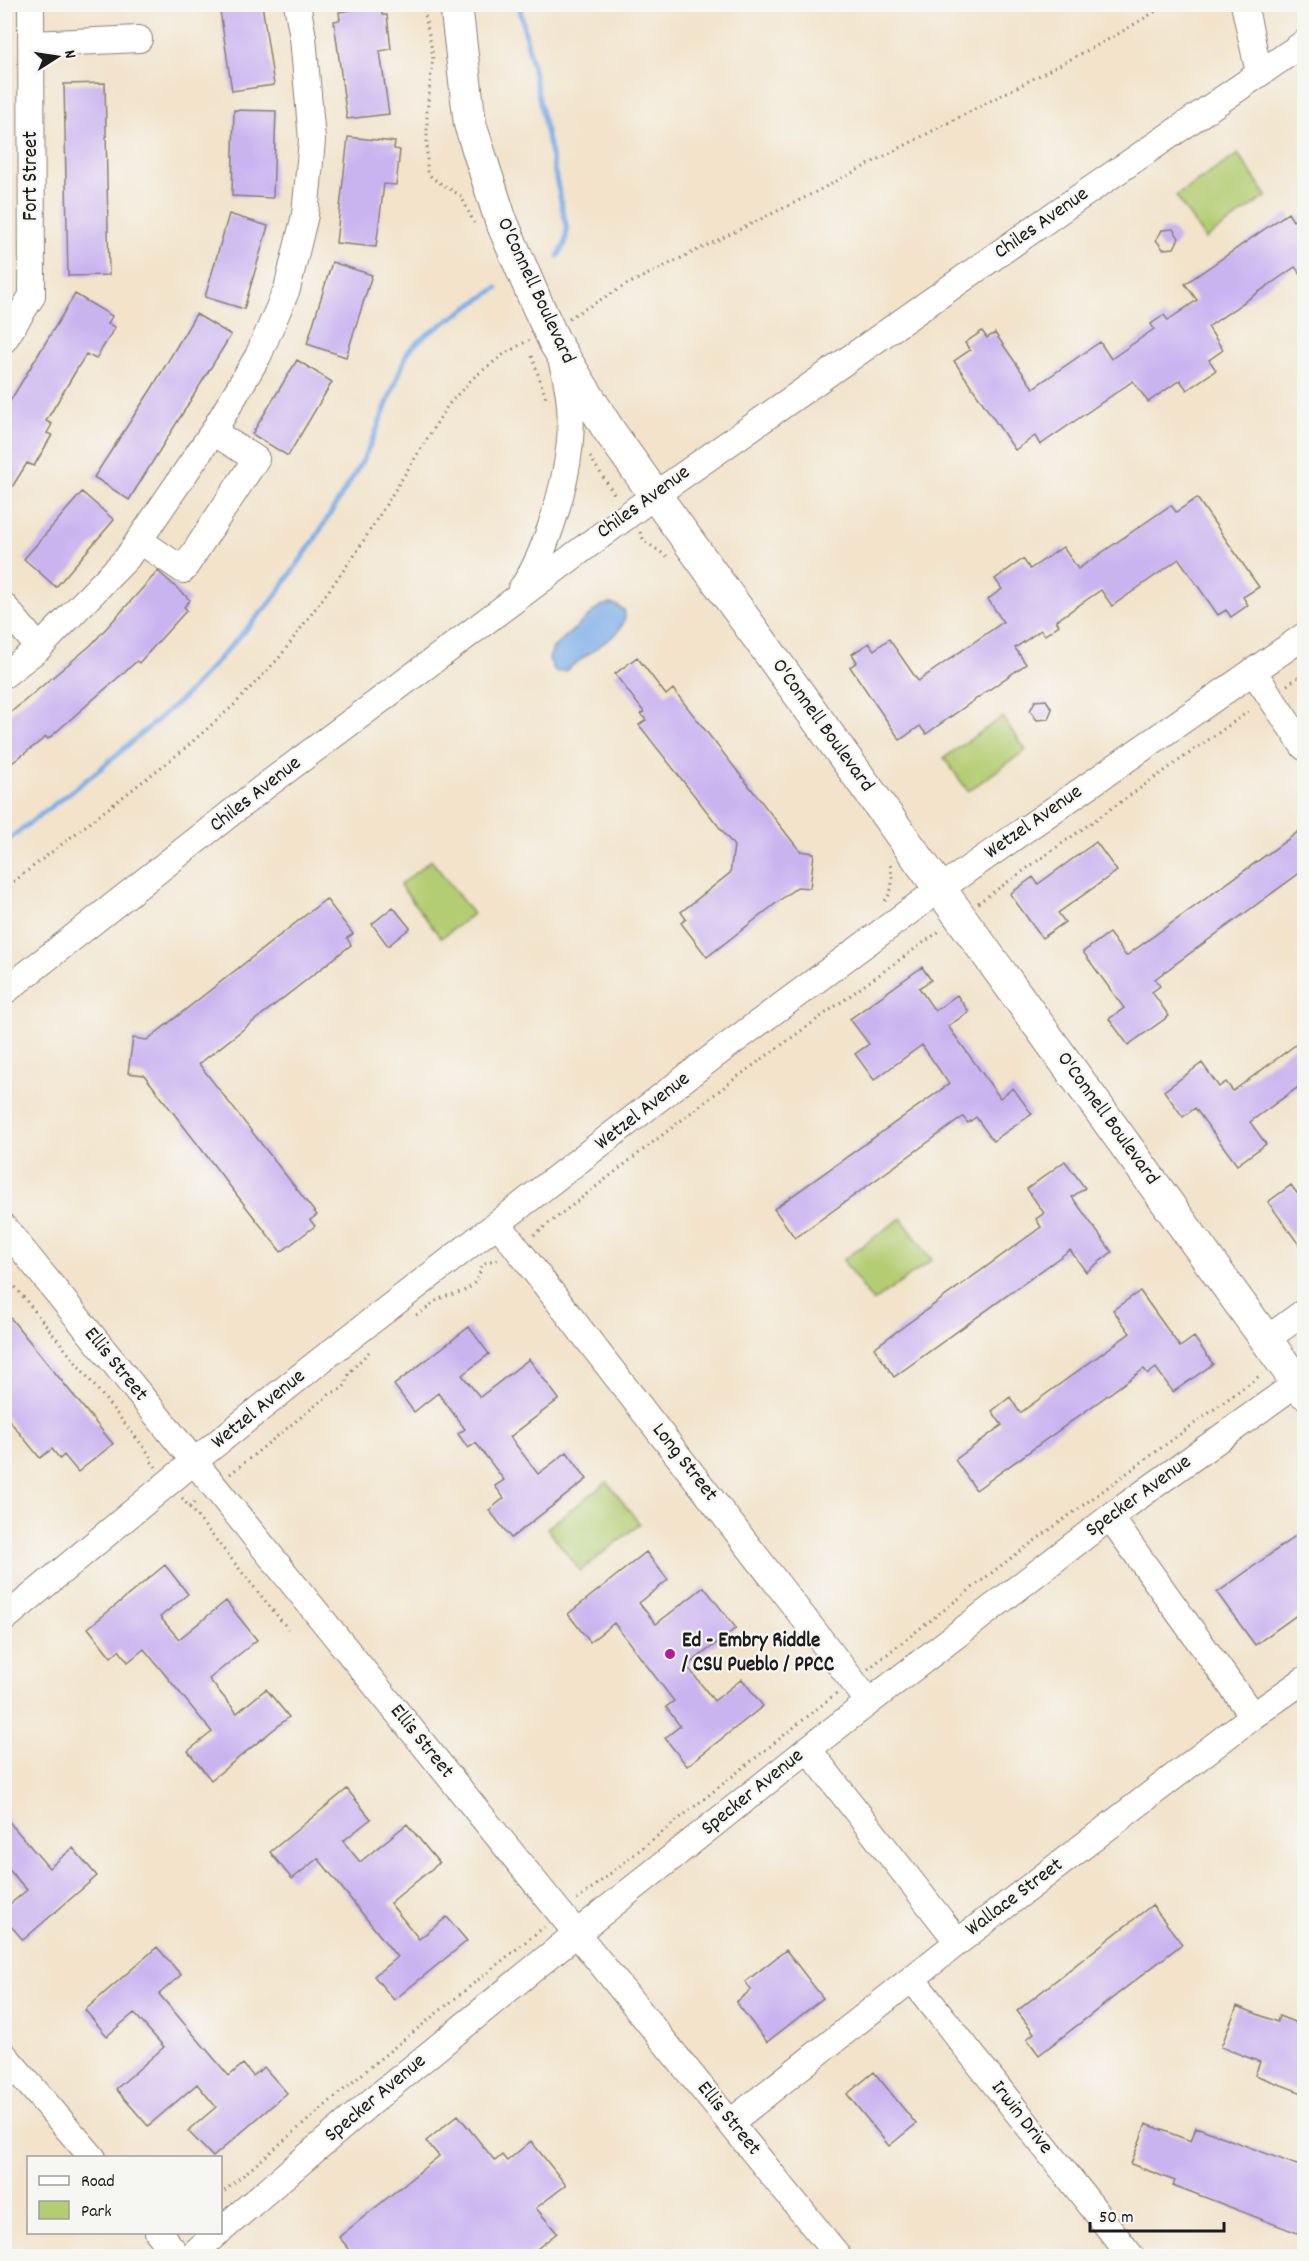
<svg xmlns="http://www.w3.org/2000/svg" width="1309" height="2261" font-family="Dekko,sans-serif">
<rect width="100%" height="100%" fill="#f6f6f2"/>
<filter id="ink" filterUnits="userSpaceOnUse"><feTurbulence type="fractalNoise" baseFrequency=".0167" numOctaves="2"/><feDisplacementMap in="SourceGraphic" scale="12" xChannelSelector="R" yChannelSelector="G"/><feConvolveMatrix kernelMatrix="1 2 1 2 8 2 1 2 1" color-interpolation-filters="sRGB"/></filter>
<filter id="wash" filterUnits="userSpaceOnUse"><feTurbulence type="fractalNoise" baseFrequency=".008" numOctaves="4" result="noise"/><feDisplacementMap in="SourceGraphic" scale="24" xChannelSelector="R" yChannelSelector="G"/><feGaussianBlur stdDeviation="1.35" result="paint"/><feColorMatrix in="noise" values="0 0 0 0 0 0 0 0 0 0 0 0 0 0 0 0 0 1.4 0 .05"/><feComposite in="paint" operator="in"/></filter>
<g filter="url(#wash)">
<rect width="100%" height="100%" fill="#f2e3ca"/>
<path fill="#b3cd72" stroke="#687447" stroke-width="1.5" d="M1238,154L1267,196L1205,239L1176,196Z
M1002,717L1026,750L968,791L944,758Z
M431,860L473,914L441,938L400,885Z
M901,1218L932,1260L873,1302L843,1260Z
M607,1482L640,1524L580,1571L547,1528Z"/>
<path fill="#7dade8" stroke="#4c6482" stroke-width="1.5" d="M610,604L616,605L624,610C627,620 622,626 616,634L565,671L555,672L549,659L553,648L600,606Z"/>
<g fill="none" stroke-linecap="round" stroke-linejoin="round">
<path stroke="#7dade8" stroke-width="5" d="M519,4L567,230L565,244L558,256
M4,843L100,769L183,698L271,602L313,542L362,462L375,434L408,351L426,335L497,288"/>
</g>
<g id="blocks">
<path fill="#cab4f0" d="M219,4H262L274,85L232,91Z
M381,6L382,15H387L391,49L380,51L389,114L347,119L334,21L340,20L339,12Z
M105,83L109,275L68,276L64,84Z
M234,110L276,111L273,198L232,196Z
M348,137L395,142L394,149L400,150L396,185L384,184L376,247L336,243Z
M1288,213L1293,221L1305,213V280L1295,267L1208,327L1223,350L1209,360L1216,370L1187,390L1180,380L1148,402L1133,381L1040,445L1035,436L1015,450L954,361L970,350L965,343L982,331L987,338L995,333L1033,388L1100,342L1111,359L1154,329L1151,324L1164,315L1168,320L1197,300L1185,284Z
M229,214L268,226L244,309L205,297Z
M1173,229L1179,238L1174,248L1163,249L1156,240L1162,230Z
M332,262L372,275L346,357L307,344Z
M75,294L112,316L108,324L115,327L96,359L86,354L46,421L52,424L47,433L52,435L34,466L27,463L4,500V411Z
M196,314L231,335L129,500L94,477L152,388Z
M297,360L332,382L288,456L252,434Z
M82,492L114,520L56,587L24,559Z
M1197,498L1259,587L1243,597L1248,605L1231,617L1226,610L1218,615L1179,559L1112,606L1101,590L1056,621L1059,625L1045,635L1041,630L1015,648L1026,664L926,734L920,726L900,740L850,667L857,662L852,654L869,643L874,650L889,639L918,681L1003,622L988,599L1002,589L995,579L1023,559L1030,569L1063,547L1078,569L1171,505L1176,512Z
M158,571L190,600L184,607L187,610L139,663L137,661L48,739L46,737L4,769V718L91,645Z
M637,657L666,695L673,689L800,851L814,853L810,888L797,887L707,957L681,923L686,919L681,912L730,873L734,846L639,725L646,720L641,714L644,712L615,674Z
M1046,700L1052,709L1048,719L1037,720L1030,711L1035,701Z
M1305,827V869L1155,979L1160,986L1152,992L1169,1016L1128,1045L1109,1019L1124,1008L1083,952L1109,933L1126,956Z
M1096,842L1117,871L1058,913L1065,922L1042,938L1010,894L1033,877L1038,884Z
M326,899L353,934L347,938L351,945L199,1064L317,1215L310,1220L315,1226L281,1252L144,1075L128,1073L133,1038L147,1040Z
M393,907L410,928L388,946L372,924Z
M922,967L931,980L919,988L935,1011L957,995L969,1012L948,1026L1000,1098L1013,1088L1032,1114L993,1141L976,1117L968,1123L963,1117L795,1238L774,1209L949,1084L922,1045L874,1080L855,1054L869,1044L850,1019Z
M1305,1038V1082L1250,1122L1266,1144L1237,1165L1195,1108L1183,1117L1164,1091L1202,1063L1219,1087L1226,1082L1233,1091Z
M1065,1161L1085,1188L1072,1197L1112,1252L1086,1272L1070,1250L894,1377L874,1348L1041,1227L1036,1219L1044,1213L1027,1189Z
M1291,1185L1305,1204V1253L1268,1202Z
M1140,1291L1180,1347L1194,1337L1213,1364L1173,1392L1156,1368L1148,1374L1144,1369L976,1490L955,1460L1002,1425L992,1411L1010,1397L1020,1413L1130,1333L1113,1310Z
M4,1310L113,1444L78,1472L64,1455L60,1459L52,1449L40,1458L4,1414Z
M469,1327L489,1354L462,1375L480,1397L529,1359L559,1399L510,1437L538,1474L567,1452L587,1479L511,1538L489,1510L504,1498L495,1486L504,1480L476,1443L468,1448L458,1434L465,1429L438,1393L414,1412L394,1385Z
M1305,1529V1609L1255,1645L1217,1593Z
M646,1552L668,1580L639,1603L656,1624L704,1587L736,1628L687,1666L714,1701L742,1679L763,1706L687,1766L665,1738L680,1726L666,1707L674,1701L614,1623L590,1642L568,1614Z
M165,1565L188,1594L160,1617L179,1639L226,1601L257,1640L209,1679L237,1713L266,1689L289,1717L211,1780L188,1751L212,1732L144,1649L128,1662L119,1650L111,1657L88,1628Z
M347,1789L371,1819L343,1841L360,1862L407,1824L439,1863L390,1903L419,1939L447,1917L467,1941L394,2000L374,1976L397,1957L318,1858L292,1879L270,1852Z
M4,1816L49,1868L73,1848L97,1876L23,1940L4,1918V1909L27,1890L4,1864Z
M1152,1905L1182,1944L1039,2055L1027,2039L1034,2033L1017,2011Z
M157,1947L181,1975L159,1994L229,2076L243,2064L253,2076L264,2067L287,2093L213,2157L188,2131L216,2107L197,2084L148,2126L116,2089L164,2047L134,2013L107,2036L85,2010Z
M786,1950L823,1998L767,2042L736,2002L751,1990L745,1982Z
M1237,2006L1277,2022L1279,2016L1305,2026V2094L1255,2075L1260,2062L1221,2047Z
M874,2072L916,2124L889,2146L847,2094Z
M458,2115L495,2161L502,2155L507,2161L531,2141L566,2185L536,2208L557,2233L528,2256H355L339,2237L439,2156L426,2141Z
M1146,2124L1191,2141L1196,2127L1305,2168V2236L1173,2185L1175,2181L1131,2164Z"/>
</g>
</g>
<g filter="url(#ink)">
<use href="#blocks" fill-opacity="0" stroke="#878073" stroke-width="1.5"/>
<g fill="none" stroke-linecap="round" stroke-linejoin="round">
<defs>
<path id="minor" d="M1244,4L1259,73
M32,44L139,39
M4,340L32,296L31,4
M139,540L183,570L256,459L213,432
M521,589C535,571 544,547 551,526C569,472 579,418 562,363
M4,606L39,648
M1253,671L1304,747
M4,675L39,648L127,558L213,432L258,356L287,289L305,215L312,140L303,37L297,4
M4,992L264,787L655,495L1058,212L1304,43
M499,1225L869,1702
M4,1227C280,1572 562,1912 838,2256
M1267,1339L1304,1312
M1110,1517L1253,1716
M4,1619L192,1463L316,1364L715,1055L941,888L1304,636
M808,1749L958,1942
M912,1979L1131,2256
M4,2055L93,2158
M731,2122L958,1942L1253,1716L1304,1680
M220,2231L371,2102L577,1933L808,1749L1110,1517L1304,1378
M158,2232L178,2256
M191,2256L218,2232"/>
<path id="major" d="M456,4L470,124L500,218L536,302L555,343L608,429L655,495L1304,1392"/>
</defs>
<use href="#minor" stroke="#878073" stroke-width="28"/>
<use href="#major" stroke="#878073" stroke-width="34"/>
<path stroke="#878073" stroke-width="3" stroke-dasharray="1.5 4.5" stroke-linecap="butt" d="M423,4L433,56L427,112V171L432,178L461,196L474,223
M569,318L626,285L804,198L1113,37L1168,4
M532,356L546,398
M590,457L616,497
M640,532L644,541L668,557
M1287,685L1304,673
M4,889L182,751L234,705L279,658L354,556L448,405L473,378L504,354L529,340
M885,901C895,888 892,877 890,862
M978,903L1252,709
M534,1235L733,1080L941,930
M4,1273L150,1455L151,1461L156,1467
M416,1315C425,1311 431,1303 440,1299C450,1293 463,1294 471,1286C488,1272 471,1261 500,1260
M230,1474L331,1393C352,1387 342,1382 352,1370C357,1364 363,1358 369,1352
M182,1498L288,1629
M189,1507L197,1500
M868,1669L1003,1564L1262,1374
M577,1900L837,1693
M220,2195L381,2058L544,1927"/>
<use href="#minor" stroke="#fff" stroke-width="26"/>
<use href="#major" stroke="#fff" stroke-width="32"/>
</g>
</g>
<circle fill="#b5179e" stroke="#f6f6f2" stroke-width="2" cx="670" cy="1654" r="6"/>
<g text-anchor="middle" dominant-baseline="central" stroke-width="4.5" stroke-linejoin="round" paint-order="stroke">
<g font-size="21" fill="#1c1c1c" stroke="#f6f6f2">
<text transform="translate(32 176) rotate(-90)">Fort Street</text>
<text transform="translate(1042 224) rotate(-35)">Chiles Avenue</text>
<text transform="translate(535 291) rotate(65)">O'Connell Boulevard</text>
<text transform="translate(644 503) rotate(-36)">Chiles Avenue</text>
<text transform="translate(822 726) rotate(54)">O'Connell Boulevard</text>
<text transform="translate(256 795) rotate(-38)">Chiles Avenue</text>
<text transform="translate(1034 823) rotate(-35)">Wetzel Avenue</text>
<text transform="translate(643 1112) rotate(-38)">Wetzel Avenue</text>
<text transform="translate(1107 1119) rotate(54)">O'Connell Boulevard</text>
<text transform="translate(115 1365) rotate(51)">Ellis Street</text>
<text transform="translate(259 1410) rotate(-39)">Wetzel Avenue</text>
<text transform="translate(684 1463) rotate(52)">Long Street</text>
<text transform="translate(1139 1497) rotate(-36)">Specker Avenue</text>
<text transform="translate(421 1742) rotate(51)">Ellis Street</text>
<text transform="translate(753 1793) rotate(-39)">Specker Avenue</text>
<text transform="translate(1015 1898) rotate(-37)">Wallace Street</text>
<text transform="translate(376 2099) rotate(-40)">Specker Avenue</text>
<text transform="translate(1021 2118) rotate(52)">Irwin Drive</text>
<text transform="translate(728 2119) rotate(51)">Ellis Street</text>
</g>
<g font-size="21" font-weight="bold" fill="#1c1c1c" stroke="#f6f6f2" text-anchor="start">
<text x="682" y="1642">Ed - Embry Riddle<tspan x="682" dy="24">/ CSU Pueblo / PPCC</tspan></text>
</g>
</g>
<rect width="1309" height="2261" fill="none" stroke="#f6f6f2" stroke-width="24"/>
<rect x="27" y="2156" width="195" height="78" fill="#f6f6f2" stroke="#9f9f9c" stroke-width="1.5"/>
<rect x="39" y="2176" width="30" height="9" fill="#ffffff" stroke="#9f9f9c" stroke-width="1.5"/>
<text x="81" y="2186" font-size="18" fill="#1c1c1c">Road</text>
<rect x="39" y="2201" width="30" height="18" fill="#b3cd72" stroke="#9f9f9c" stroke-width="1.5"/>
<text x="81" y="2216" font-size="18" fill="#1c1c1c">Park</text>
<g transform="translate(57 57) rotate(78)" stroke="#f6f6f2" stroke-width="4.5" paint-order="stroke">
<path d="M0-4.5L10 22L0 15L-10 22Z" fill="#1c1c1c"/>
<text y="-9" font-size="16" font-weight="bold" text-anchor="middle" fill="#1c1c1c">N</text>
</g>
<path d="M1090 2222v9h134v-9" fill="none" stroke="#1c1c1c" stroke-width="3"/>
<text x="1099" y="2222" font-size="18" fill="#1c1c1c" stroke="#f6f6f2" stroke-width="4.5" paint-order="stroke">50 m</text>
</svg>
